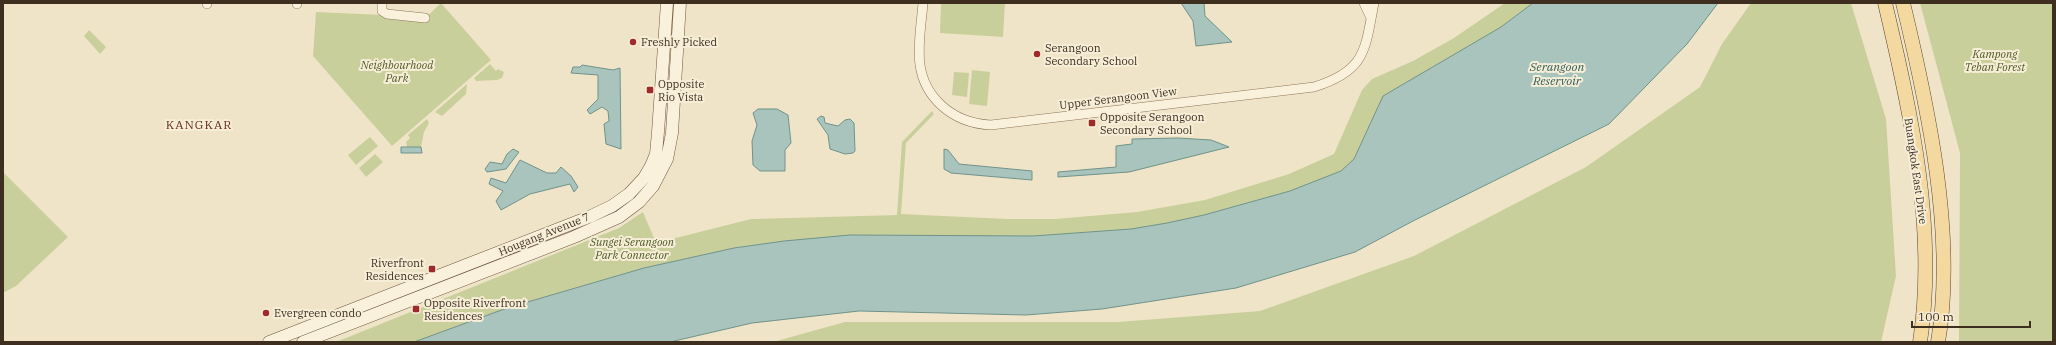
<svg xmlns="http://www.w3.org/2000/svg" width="2056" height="345" font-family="'IBM Plex Serif',serif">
<rect width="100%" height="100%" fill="#f0e4c8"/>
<path fill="#c9cf9b" d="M441,3L491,60L392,146L313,56L316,12L383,15V18L422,21Z
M941,3H1005L1003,37L940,33Z
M1505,3H1533L1501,27L1383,96L1354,159L1341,171L1290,191L1204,215L1168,223L1131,229L1033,236L784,241L734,248L644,268L507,308L414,342H336L619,228L643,212L656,243L751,219L897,215L902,142L932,111L934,114L906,143L901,214L1007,219H1055L1137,212L1205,200L1289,174L1334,154L1362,90L1372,79L1413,61L1454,38Z
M1751,3H1851L1886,119L1896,276L1881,342H773L845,322H1118L1260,311L1414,256L1586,167L1700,87L1722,44Z
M1920,3H2053V342H1959L1960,153Z
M89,30L106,47L100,54L84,36Z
M490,64L496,71L498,69L504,72L502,78L497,80L476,81L474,78Z
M972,70L990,72L987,106L969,104Z
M954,72L969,73L967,97L952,95Z
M467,84L466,94L442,116L435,112Z
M427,119L429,123L424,132L421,147H407L406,142L410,138L408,135Z
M370,137L378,146L356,165L348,155Z
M375,154L383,162L366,177L359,168Z
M3,172L68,237L16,286L3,293Z"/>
<path fill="#a9c4bc" stroke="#6f938a" d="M1181,3H1204L1205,16L1232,42L1196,46L1193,21Z
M1533,3H1718L1687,44L1609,124L1413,221L1355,252L1236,288L1102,309L1026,315L859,311L752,323L670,342H414L507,308L644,268L734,248L784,241L850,235L1033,236L1131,229L1167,223L1204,215L1290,191L1341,171L1354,159L1383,96L1501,27Z
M582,65L613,70L620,68L621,149L606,144L604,124L609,121L608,111L602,107L590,114L587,110L598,99V75L571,73L573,67H580Z
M758,109H777L788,115L791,143L785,150V171H760L753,165L752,141L757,125L753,113Z
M821,116L824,117L825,123L838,126L845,120L850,119L854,123L855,151L853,153L845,154L830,149L828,135L817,119Z
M1178,138L1211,140L1229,147L1129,172L1058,177V172L1116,167V146L1132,144V139Z
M401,147H421L422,153H401Z
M513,149L519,152L506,169L487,172L485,169L490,162L502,164L507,154Z
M944,149L948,150L959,164L1032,171V180L951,173L944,169Z
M520,160L547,173H556L561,167L571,176L578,187L574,192L570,184L530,194L501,210L496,201L503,191L489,184L491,178L506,183Z"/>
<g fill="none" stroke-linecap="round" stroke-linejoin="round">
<defs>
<path id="street" d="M382,3V11L387,14L425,18
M923,3C920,41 910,76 941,105C955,118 971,124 991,125L1314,87C1366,71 1365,50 1374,3
M1364,3L1371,18
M207,4V3
M297,4V3"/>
<path id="secondary" d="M269,342L589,217L612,206L629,194L644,178L651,166L656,154L658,132L667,3
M303,342L574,237L619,217L639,202L653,186L667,159L672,133L680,3"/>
<path id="primary" d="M1885,3C1911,113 1937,229 1920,342
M1903,3C1928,107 1956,236 1938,342"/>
</defs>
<use href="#street" stroke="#8d765c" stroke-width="10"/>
<use href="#secondary" stroke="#6f573f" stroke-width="13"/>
<use href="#primary" stroke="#5b4430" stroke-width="15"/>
<use href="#street" stroke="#faf1dc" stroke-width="9"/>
<use href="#secondary" stroke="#faf1dc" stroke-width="12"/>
<use href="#primary" stroke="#f3d9a0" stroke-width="14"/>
</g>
<g fill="#9e2a2b" stroke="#f7eed8" stroke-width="1.5">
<circle cx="633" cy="42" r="4"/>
<circle cx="1037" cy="54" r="4"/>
<rect x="646" y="86" width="8" height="8" rx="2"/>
<rect x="1088" y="119" width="8" height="8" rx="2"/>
<rect x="428" y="265" width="8" height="8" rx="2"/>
<rect x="412" y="305" width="8" height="8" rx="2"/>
<circle cx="266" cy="313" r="4"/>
</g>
<g text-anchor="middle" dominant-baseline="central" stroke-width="4" stroke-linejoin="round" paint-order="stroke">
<g font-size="11" fill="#3d2e20" stroke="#f7eed8" text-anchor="start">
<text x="641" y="42">Freshly Picked</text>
<text x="1045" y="48">Serangoon<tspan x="1045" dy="13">Secondary School</tspan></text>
<text x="658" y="84">Opposite<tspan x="658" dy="13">Rio Vista</tspan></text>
<text x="1100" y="117">Opposite Serangoon<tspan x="1100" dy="13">Secondary School</tspan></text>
<text x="424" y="263" text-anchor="end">Riverfront<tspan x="424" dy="13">Residences</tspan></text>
<text x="424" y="303">Opposite Riverfront<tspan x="424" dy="13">Residences</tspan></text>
<text x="274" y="313">Evergreen condo</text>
</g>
<g font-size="11" font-style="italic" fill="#4d5a26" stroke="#f7eed8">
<text x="1995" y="54">Kampong<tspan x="1995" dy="13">Teban Forest</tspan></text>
<text x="397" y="65">Neighbourhood<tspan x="397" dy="13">Park</tspan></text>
<text x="632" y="242">Sungei Serangoon<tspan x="632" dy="13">Park Connector</tspan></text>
</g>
<g font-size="11" fill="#3d2e20" stroke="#f7eed8">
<text transform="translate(1118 98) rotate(-7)">Upper Serangoon View</text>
<text transform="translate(1916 171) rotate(82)">Buangkok East Drive</text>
<text transform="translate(544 234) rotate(-22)">Hougang Avenue 7</text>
</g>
<g font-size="12" font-style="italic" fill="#2f5d5a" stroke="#f7eed8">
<text x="1557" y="66">Serangoon<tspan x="1557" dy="14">Reservoir</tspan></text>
</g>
<g font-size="12" letter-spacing="1" fill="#6b2e1e" stroke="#f7eed8">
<text x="199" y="124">KANGKAR</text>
</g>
</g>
<rect width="2056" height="345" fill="none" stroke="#3d2e20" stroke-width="8"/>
<path d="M1912 321v6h118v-6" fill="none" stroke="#3d2e20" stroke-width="2"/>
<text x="1918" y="321" font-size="12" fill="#3d2e20" stroke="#f7eed8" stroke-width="3" paint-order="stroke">100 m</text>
</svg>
